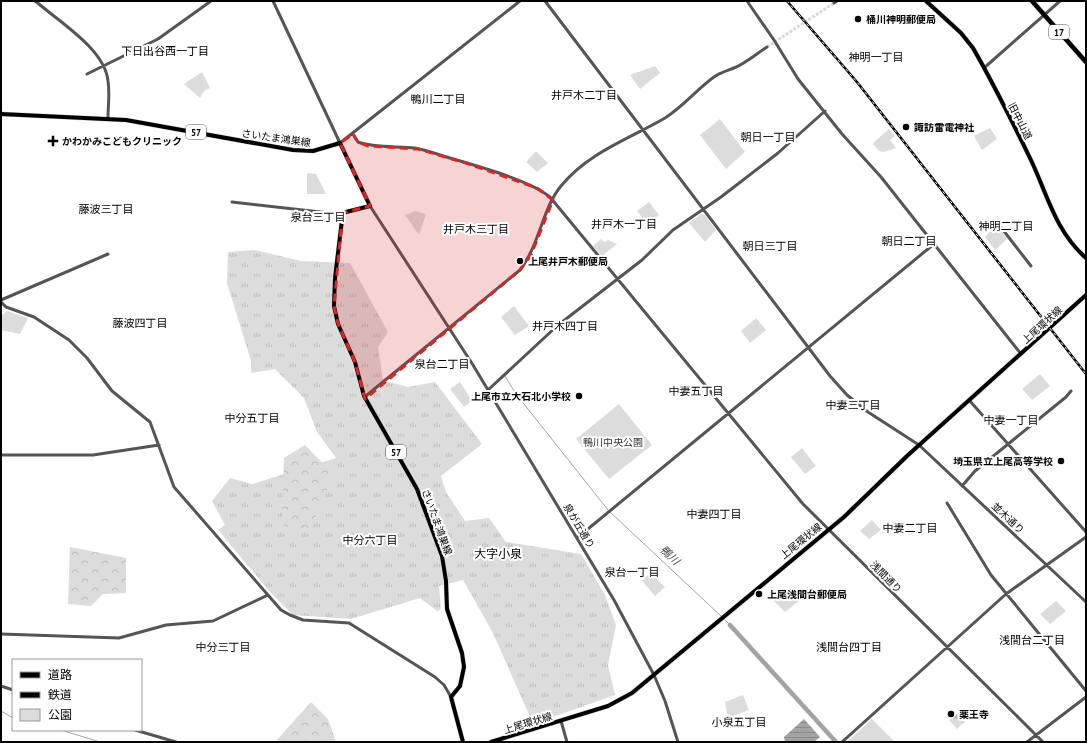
<svg xmlns="http://www.w3.org/2000/svg" width="1087" height="743" font-family="'PT Sans','Noto Sans JP',sans-serif">
<defs>
<pattern id="grass-tufts" width="24" height="20" patternUnits="userSpaceOnUse"><rect width="24" height="20" fill="#dcdcdc"/><path d="M3 7l-1-3M5 7V3M7 7l1-3M15 17l-1-3M17 17v-4M19 17l1-3" fill="none" stroke="#bbb"/></pattern>
<pattern id="forest-crowns" width="20" height="18" patternUnits="userSpaceOnUse"><rect width="20" height="18" fill="#dcdcdc"/><path d="M2 6a3 3 0 1 1 6 0M12 15a3 3 0 1 1 6 0" fill="none" stroke="#bbb"/></pattern>
<pattern id="cemetery-stones" width="16" height="16" patternUnits="userSpaceOnUse"><rect width="16" height="16" fill="#dcdcdc"/><path d="M2 7V4a2 2 0 0 1 4 0v3zM10 15v-3a2 2 0 0 1 4 0v3z" fill="#bbb"/></pattern>
<pattern id="water-rules" width="6" height="5" patternUnits="userSpaceOnUse"><rect width="6" height="5" fill="#a3a3a3"/><path d="M0 2.5h6" fill="none" stroke="#8b8b8b"/></pattern>
</defs>
<rect width="100%" height="100%" fill="#fff"/>
<path fill="url(#grass-tufts)" d="M255,250L301,261L350,263L388,332L378,347L383,380L408,387L435,382L482,444L441,476L446,492L465,521L489,518L506,542L581,554L605,595L616,625L608,665L615,695L536,723L531,719L493,633L463,580L439,586L441,609L437,611L420,598L351,619L293,615L271,593L218,530L225,525L212,501L230,478L252,484L336,458L317,432L304,398L275,369L251,373V361L227,283L228,252Z"/>
<path fill="url(#forest-crowns)" d="M305,445L333,474L309,534L282,525L284,458Z
M70,547L126,558V593L103,594L91,606L68,604Z
M311,702L328,719L336,742H275Z"/>
<path fill="url(#cemetery-stones)" d="M962,710L969,717L957,729L949,720Z"/>
<path fill="#dcdcdc" d="M655,66L660,73L640,89L630,75Z
M202,72L210,88L204,91L200,98L184,84Z
M720,119L745,152L726,169L700,135Z
M990,128L997,139L982,150L974,136Z
M889,129L895,136L890,140L896,148L884,152L879,151L873,144L874,142Z
M536,151L548,163L537,172L526,162Z
M307,173L316,174L326,194H307Z
M649,202L659,215L647,224L637,211Z
M415,211L426,214L419,235L405,215Z
M701,214L705,215L716,230L705,242L689,223Z
M996,225L1007,239L995,250L985,237Z
M601,239L604,242L608,240L617,244L602,256L593,246Z
M514,306L529,326L515,335L501,317Z
M7,311L28,318L20,334L1,330V316Z
M756,318L766,330L750,343L741,331Z
M1040,374L1050,386L1032,400L1022,389Z
M460,382L472,401L464,407L450,389Z
M619,404L652,445L609,479L576,439Z
M802,448L816,466L805,474L791,457Z
M872,520L881,530L869,539L860,531Z
M650,573L665,587L655,596L642,581Z
M789,588L800,600L785,612L774,601Z
M1056,601L1066,611L1050,624L1040,614Z
M743,695L749,710L728,718L725,702Z
M872,719L895,742H847Z"/>
<path fill="url(#water-rules)" d="M804,719L820,737L814,742H785L784,737Z"/>
<g fill="none" stroke-linecap="round" stroke-linejoin="round">
<path stroke="#a3a3a3" stroke-width="1" d="M505,376L516,394L608,510
M610,512L722,617
M724,619L730,625
M1,711L13,718
M61,730L100,742"/>
<path stroke="#a3a3a3" stroke-width="4.5" d="M730,625L836,742"/>
<path stroke="#d9d9d9" stroke-width="3" stroke-dasharray="3 1.5" stroke-linecap="butt" d="M767,47L834,3"/>
<defs>
<path id="major" d="M926,1L961,33L973,48C993,83 1011,119 1029,156C1047,192 1054,230 1086,258
M1,114L126,120L293,150L313,151L340,143L370,206L338,214L342,220L335,278L334,306L338,324L355,362L364,396L417,489L442,556L446,581L447,609L462,653L464,667L460,686L451,697L463,742
M491,742L608,706L632,693L844,517L907,456L1086,295"/>
<path id="highway" d="M1032,1L1086,62"/>
</defs>
<use href="#major" stroke="#dbdbdb" stroke-width="5"/>
<use href="#highway" stroke="#dbdbdb" stroke-width="5.5"/>
<path stroke="#555" stroke-width="3" d="M35,1L39,4
M273,1L340,143L520,1
M545,1L830,376L847,395L868,412L919,445L1086,602
M747,1L774,40L798,79L842,134L881,177L1021,354
M834,3L837,1
M39,4C61,23 105,50 108,81C110,93 108,106 108,118
M984,68L1060,1
M87,74L158,39L211,1
M353,134L358,142C374,148 397,146 415,148C427,150 439,155 450,158C477,166 529,180 550,197L803,504L1043,742
M232,202L338,214
M370,206L473,365L614,600L654,675L665,701L678,742
M996,221L1031,266
M1,300L108,254
M1,302L6,307L34,317L69,340L87,358L112,391L150,422L174,487L281,610L290,615L303,620L349,623L435,677L444,685L451,697
M488,390L557,326L642,260L673,230L721,197L778,153L825,111
M365,399L367,395L378,386L520,270C540,244 542,209 561,186C589,152 629,139 665,118C684,106 697,89 714,77C721,72 727,71 734,68C746,63 756,54 767,47
M969,400L1086,532
M1,455H93L159,445
M962,486L975,471L1066,397L1071,391
M947,503L991,575L1086,691
M577,538L934,244
M1,634L119,638L166,625L213,621L268,595
M1,686L13,690
M561,721L567,742
M135,730L176,742
M842,742L1006,594L1086,537
M1027,742L1086,697"/>
<use href="#major" stroke="#000" stroke-width="4"/>
<use href="#highway" stroke="#000" stroke-width="4.5"/>
<defs>
<path id="rail" d="M787,1L857,82L1086,374"/>
</defs>
<use href="#rail" stroke="#000" stroke-width="2.5"/>
<use href="#rail" stroke="#fff" stroke-width="1" stroke-dasharray="3" stroke-linecap="butt"/>
</g>
<path fill="#d62828" fill-opacity="0.2" stroke="#d62828" stroke-width="3" stroke-dasharray="8 5" stroke-linejoin="round" d="M353,134L358,142L368,146L418,149L466,163L537,188L553,200L531,255L520,270L365,399L355,362L338,324L334,306L342,219L338,214L370,206L340,143Z"/>
<g fill="#000" stroke="#fff" stroke-width="1.5">
<circle cx="858" cy="19" r="4"/>
<circle cx="906" cy="127" r="4"/>
<path d="M51 135h4v4h4v4h-4v4h-4v-4h-4v-4h4z"/>
<circle cx="520" cy="261" r="4"/>
<circle cx="579" cy="396" r="4"/>
<circle cx="1061" cy="461" r="4"/>
<circle cx="759" cy="594" r="4"/>
<circle cx="951" cy="714" r="4"/>
</g>
<g text-anchor="middle" dominant-baseline="central" stroke-width="4" stroke-linejoin="round" paint-order="stroke">
<g fill="#fff" stroke="#4c4c4c" stroke-width="1">
<rect x="1049" y="25" width="20" height="14" rx="3"/>
<rect x="186" y="125" width="20" height="14" rx="3"/>
<rect x="386" y="445" width="20" height="14" rx="3"/>
</g>
<g font-size="9" font-weight="bold" fill="#000">
<text x="1059" y="32">17</text>
<text x="196" y="132">57</text>
<text x="396" y="452">57</text>
</g>
<g font-size="10" font-weight="bold" fill="#000" stroke="#fff" text-anchor="start">
<text x="866" y="19">桶川神明郵便局</text>
<text x="914" y="127">諏訪雷電神社</text>
<text x="62" y="141">かわかみこどもクリニック</text>
<text x="528" y="261">上尾井戸木郵便局</text>
<text x="571" y="396" text-anchor="end">上尾市立大石北小学校</text>
<text x="1053" y="461" text-anchor="end">埼玉県立上尾高等学校</text>
<text x="767" y="594">上尾浅間台郵便局</text>
<text x="959" y="714">薬王寺</text>
</g>
<g font-size="10" fill="#000" stroke="#fff">
<text transform="translate(1020 121) rotate(63)">旧中山道</text>
<text transform="translate(276 138) rotate(8)">さいたま鴻巣線</text>
<text transform="translate(1042 325) rotate(-42)">上尾環状線</text>
<text transform="translate(1008 518) rotate(43)">並木通り</text>
<text transform="translate(437 522) rotate(70)">さいたま鴻巣線</text>
<text transform="translate(579 526) rotate(59)">泉が丘通り</text>
<text transform="translate(801 541) rotate(-39)">上尾環状線</text>
<text transform="translate(886 577) rotate(45)">浅間通り</text>
<text transform="translate(528 723) rotate(-17)">上尾環状線</text>
</g>
<g font-size="10" fill="#333" stroke="#fff">
<text x="613" y="442">鴨川中央公園</text>
</g>
<g font-size="11" fill="#000" stroke="#fff">
<text x="165" y="51">下日出谷西一丁目</text>
<text x="876" y="57">神明一丁目</text>
<text x="584" y="95">井戸木二丁目</text>
<text x="438" y="99">鴨川二丁目</text>
<text x="768" y="137">朝日一丁目</text>
<text x="106" y="209">藤波三丁目</text>
<text x="318" y="217">泉台三丁目</text>
<text x="624" y="224">井戸木一丁目</text>
<text x="1006" y="226">神明二丁目</text>
<text x="476" y="229">井戸木三丁目</text>
<text x="909" y="241">朝日二丁目</text>
<text x="770" y="246">朝日三丁目</text>
<text x="140" y="323">藤波四丁目</text>
<text x="565" y="326">井戸木四丁目</text>
<text x="442" y="364">泉台二丁目</text>
<text x="696" y="391">中妻五丁目</text>
<text x="853" y="405">中妻三丁目</text>
<text x="252" y="418">中分五丁目</text>
<text x="1011" y="420">中妻一丁目</text>
<text x="714" y="514">中妻四丁目</text>
<text x="910" y="528">中妻二丁目</text>
<text x="370" y="540">中分六丁目</text>
<text x="632" y="572">泉台一丁目</text>
<text x="1032" y="640">浅間台二丁目</text>
<text x="223" y="647">中分三丁目</text>
<text x="849" y="647">浅間台四丁目</text>
<text x="739" y="722">小泉五丁目</text>
</g>
<g font-size="11" font-style="italic" fill="#444" stroke="#fff">
<text transform="translate(670 555) rotate(43)">鴨川</text>
</g>
<g font-size="12" fill="#000" stroke="#fff">
<text x="498" y="553">大字小泉</text>
</g>
</g>
<rect width="1087" height="743" fill="none" stroke="#000000" stroke-width="4"/>
<rect x="12" y="659" width="130" height="72" fill="#ffffff" stroke="#999999"/>
<rect x="20" y="672" width="20" height="6" fill="#000000" stroke="#999999"/>
<text x="48" y="679" font-size="12" fill="#000000">道路</text>
<rect x="20" y="692" width="20" height="6" fill="#000000" stroke="#999999"/>
<text x="48" y="699" font-size="12" fill="#000000">鉄道</text>
<rect x="20" y="709" width="20" height="12" fill="#dcdcdc" stroke="#999999"/>
<text x="48" y="719" font-size="12" fill="#000000">公園</text>
</svg>
